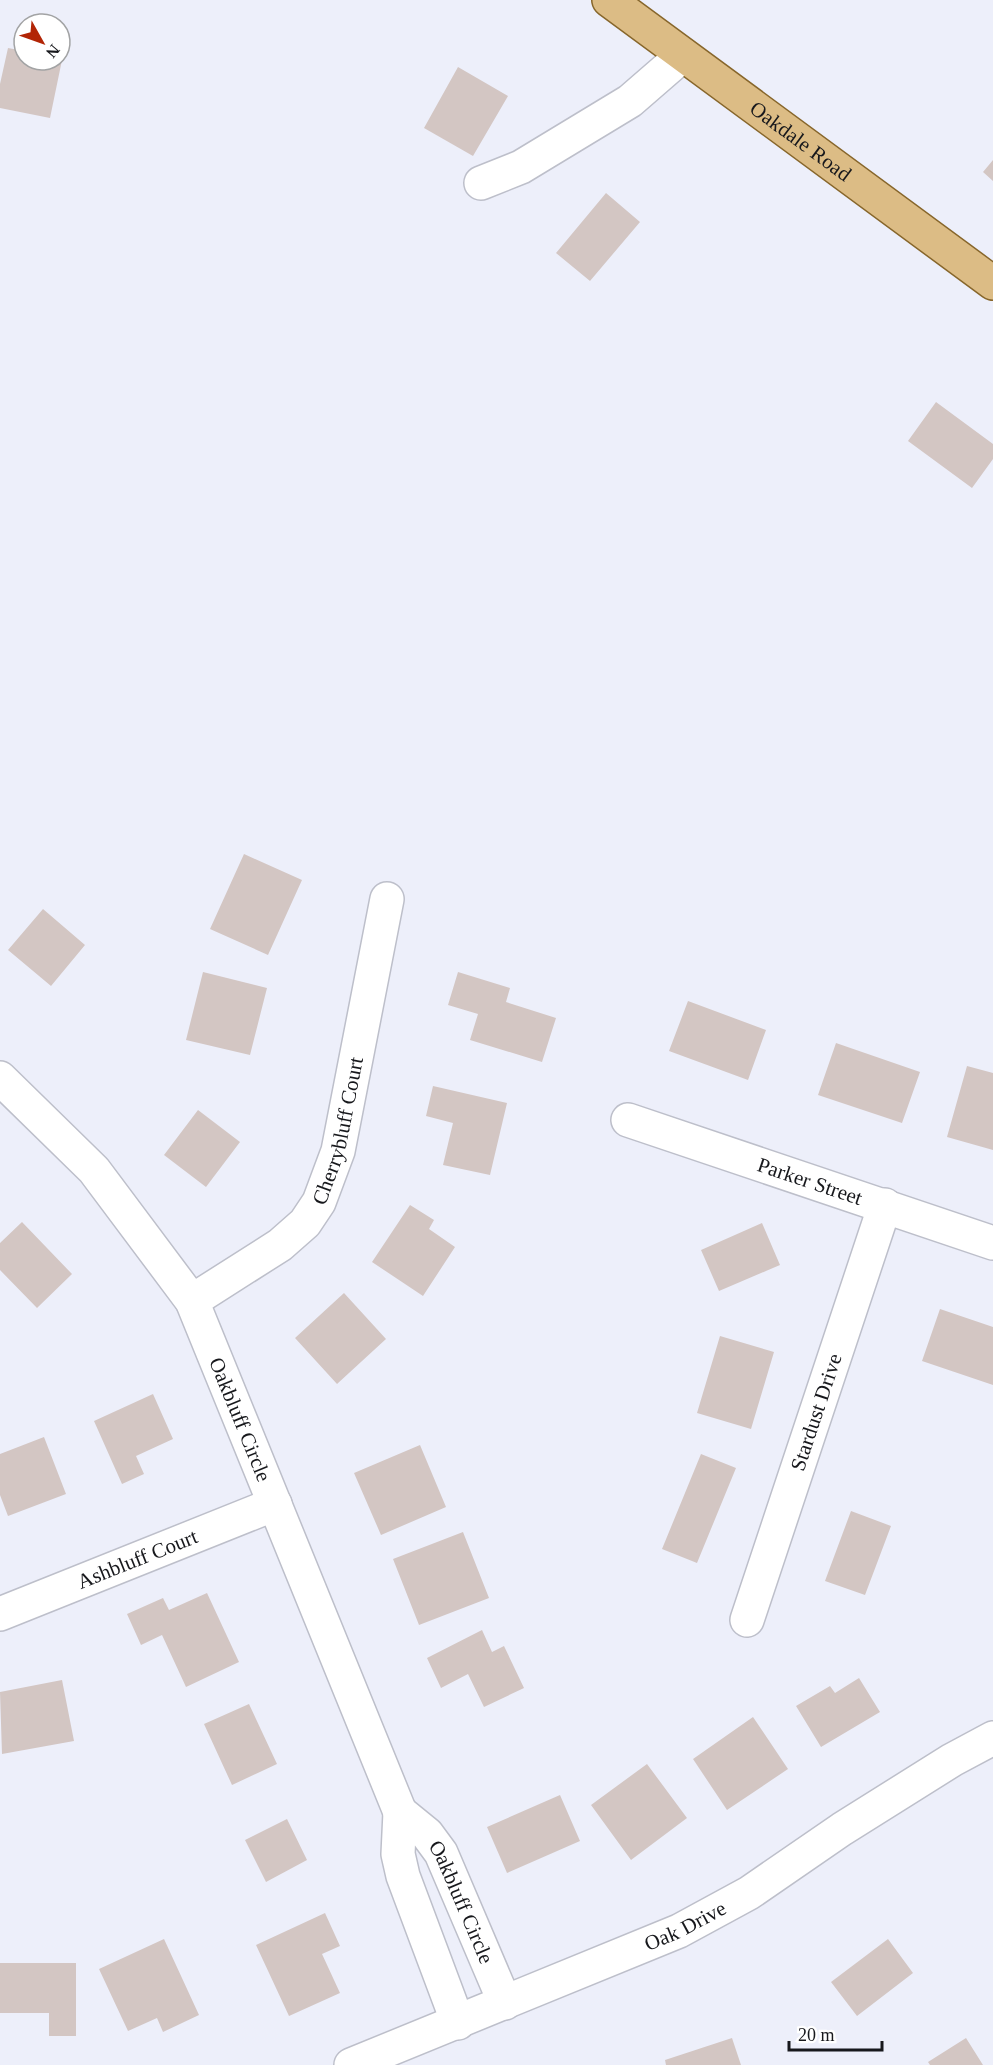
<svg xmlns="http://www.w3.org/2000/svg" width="993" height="2065" font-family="Georgia,serif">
<rect width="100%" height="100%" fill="#edeffa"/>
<path fill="#d3c6c3" d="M8,48L24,51V60H62L50,118L0,108V84Z
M458,67L508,96L473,156L424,128Z
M993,160V181L983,172Z
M606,193L640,222L590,281L556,253Z
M936,402L993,444V459L972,488L908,441Z
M244,854L302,880L268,955L210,929Z
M43,909L85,945L51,986L8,950Z
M203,972L267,988L250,1055L186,1040Z
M458,972L510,988L506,1002L556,1018L542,1062L470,1040L478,1014L448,1005Z
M688,1001L766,1030L748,1080L669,1051Z
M836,1043L920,1072L902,1123L818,1095Z
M967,1066L993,1073V1150L947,1137Z
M433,1086L507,1103L490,1175L443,1165L453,1123L426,1116Z
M198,1110L240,1142L206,1187L164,1155Z
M410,1205L434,1220L429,1229L455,1247L423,1296L372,1262Z
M22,1222L72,1274L37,1308L0,1270V1243Z
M762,1223L780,1265L719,1291L701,1250Z
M344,1293L386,1339L337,1384L295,1338Z
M940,1309L993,1327V1385L922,1361Z
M720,1336L774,1352L751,1429L697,1413Z
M153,1394L173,1439L136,1456L144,1474L122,1484L94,1421Z
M44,1437L66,1494L8,1516L0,1495V1454Z
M420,1445L446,1507L381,1535L354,1473Z
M701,1454L736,1468L697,1563L662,1549Z
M851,1511L891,1526L865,1595L825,1581Z
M463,1532L489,1598L419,1625L393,1559Z
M207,1593L239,1662L186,1687L162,1635L141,1645L127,1614L163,1598L169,1610Z
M482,1630L492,1652L504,1646L524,1688L484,1707L468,1674L441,1688L427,1658Z
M859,1678L880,1712L821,1747L796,1706L830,1686L835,1693Z
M62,1680L74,1741L2,1754L0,1692Z
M249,1704L277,1764L232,1785L204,1724Z
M753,1717L788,1769L727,1810L693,1759Z
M647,1764L687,1818L631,1860L591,1805Z
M560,1795L580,1841L507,1873L487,1827Z
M287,1819L307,1860L266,1882L245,1840Z
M325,1913L340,1946L322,1954L340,1993L289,2016L256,1945Z
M164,1939L199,2015L163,2032L157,2018L128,2031L99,1969Z
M888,1939L913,1973L857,2016L831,1982Z
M0,1963H76V2036H49V2013H0Z
M732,2038L741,2065H666L665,2060Z
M966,2038L983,2065H930L928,2062Z"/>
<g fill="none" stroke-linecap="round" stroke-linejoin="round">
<defs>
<g id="minor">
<path d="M481,183L521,167L630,101L683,55"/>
<path id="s1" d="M0,1078L94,1170L192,1301L400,1812"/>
<path id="s2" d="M628,1120L993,1243"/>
<path id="s3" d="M192,1301L280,1245L305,1223L319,1202L338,1151L387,899"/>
<path id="s4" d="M0,1614L275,1504"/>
<path id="s5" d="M747,1620L885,1205"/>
<path id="s6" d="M458,2023L403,1876L398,1854L400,1812L427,1834L441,1853L505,2003"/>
<path id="s7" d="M351,2065L679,1931L749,1893L842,1829L952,1760L993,1738"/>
</g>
<g id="major">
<path id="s8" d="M609,0L993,283"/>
</g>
</defs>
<use href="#minor" stroke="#bdbfca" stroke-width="36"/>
<use href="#major" stroke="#87662b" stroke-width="36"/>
<use href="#minor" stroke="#fff" stroke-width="33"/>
<use href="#major" stroke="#dcbc85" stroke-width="33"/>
</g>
<g text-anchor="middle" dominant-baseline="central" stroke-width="5" stroke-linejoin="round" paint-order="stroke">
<g font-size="21" fill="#17181c" stroke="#fff">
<text stroke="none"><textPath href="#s8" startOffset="238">Oakdale Road</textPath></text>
<text stroke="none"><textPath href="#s3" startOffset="237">Cherrybluff Court</textPath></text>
<text stroke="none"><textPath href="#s2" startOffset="192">Parker Street</textPath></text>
<text stroke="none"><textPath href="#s5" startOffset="219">Stardust Drive</textPath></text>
<text stroke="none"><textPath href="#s1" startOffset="423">Oakbluff Circle</textPath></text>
<text stroke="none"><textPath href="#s4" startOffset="148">Ashbluff Court</textPath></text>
<text stroke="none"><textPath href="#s6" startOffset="333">Oakbluff Circle</textPath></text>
<text stroke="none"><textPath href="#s7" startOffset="362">Oak Drive</textPath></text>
</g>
</g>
<g transform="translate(42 42) rotate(130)"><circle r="28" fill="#ffffff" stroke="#a2a3a4" stroke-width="1.5"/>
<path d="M0-4.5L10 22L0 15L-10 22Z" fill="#b22506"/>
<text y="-9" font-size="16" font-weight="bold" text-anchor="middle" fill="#17181c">N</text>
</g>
<path d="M789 2041v9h93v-9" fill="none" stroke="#17181c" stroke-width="3"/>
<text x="798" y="2041" font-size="18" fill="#17181c" stroke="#ffffff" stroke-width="4.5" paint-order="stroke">20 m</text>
</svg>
